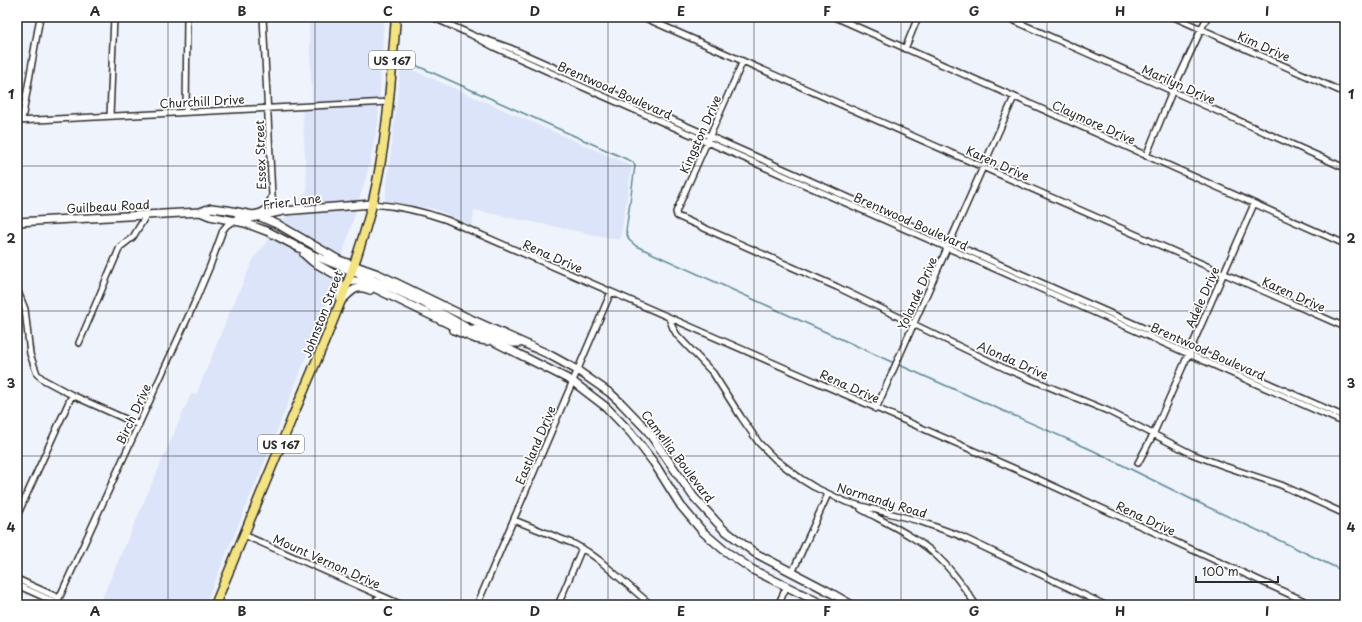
<svg xmlns="http://www.w3.org/2000/svg" width="1362" height="622" font-family="'Playpen Sans',sans-serif">
<rect width="100%" height="100%" fill="#eff3fc"/>
<filter id="ink" filterUnits="userSpaceOnUse"><feTurbulence type="fractalNoise" baseFrequency=".025" numOctaves="2"/><feDisplacementMap in="SourceGraphic" scale="8" xChannelSelector="R" yChannelSelector="G"/><feConvolveMatrix kernelMatrix="1 2 1 2 8 2 1 2 1" color-interpolation-filters="sRGB"/></filter>
<g filter="url(#ink)">
<path fill="#dce4f9" d="M303,17H384L378,123L369,167L329,300L265,461L205,605H99L191,394L196,395L226,321L254,258L307,191L302,103L312,102L309,21Z
M401,65L632,166L620,240L474,210L472,226L435,209L385,201Z"/>
<g fill="none" stroke-linecap="round" stroke-linejoin="round">
<path stroke="#5d8996" stroke-width="1.5" d="M403,57L413,64L633,162L635,166L626,231L629,240L636,246L894,363
M897,364L1092,450L1195,501L1287,544L1345,572"/>
<defs>
<path id="street" d="M263,17L272,196L274,207L270,213
M432,17L470,34L494,47L567,80L1345,423
M643,17L1345,327
M835,17L1345,244
M1006,17L1345,168
M1174,17L1345,93
M479,37L510,48L1345,417
M905,49L918,17
M743,61L676,212L677,216L837,287L1006,369L1108,411L1192,454L1224,466L1281,485L1345,514
M186,112L187,17
M110,116L114,17
M22,120L40,17
M17,121L389,102
M1146,156L1172,92L1207,17
M372,204C398,206 422,211 447,220L1029,475L1313,605
M253,214C269,211 266,208 272,196
M17,289L25,309L30,354L37,374L44,380L72,395L139,425
M669,318L673,328L677,335L713,373L741,417L759,443L775,459L801,479L814,487L846,502L919,521L958,535L1105,605
M79,343L120,247L133,237L147,214
M876,409L1014,97
M1138,463L1153,435L1254,204
M861,509C888,524 920,538 942,561C955,574 966,590 976,605
M17,516L72,395
M514,520L574,544L588,552L599,560L651,605
M244,535L402,605
M792,573L828,494
M17,579L59,598
M17,585L57,603
M56,605L194,304L210,266L223,230L227,225L234,221
M374,605L379,595
M477,605L611,292
M558,605L582,548
M778,605L786,588"/>
<path id="secondary" d="M200,212L210,216L245,223L269,232L313,255L369,278L422,302L469,329L572,381L606,407L631,433L654,463L681,506L703,532L724,550L753,570L824,605
M238,217L247,219L283,211L372,204
M17,222L200,212L211,208L227,210L258,216L279,225L339,260L378,274L464,316L548,354L577,370L610,393L621,403L647,430L693,496L723,529L755,553L826,590L852,605
M304,254L313,262L336,275L339,280L341,291L340,298
M348,281H359L364,283L451,325L462,328
M342,300C352,291 356,284 370,290
M472,329L483,330L513,343H519
M454,330L476,339L487,341"/>
<path id="primary" d="M215,605C241,543 266,480 292,418C322,348 353,279 372,205C387,143 391,80 396,17"/>
</defs>
<use href="#street" stroke="#2b2b2b" stroke-width="8"/>
<use href="#secondary" stroke="#2b2b2b" stroke-width="10"/>
<use href="#primary" stroke="#2b2b2b" stroke-width="11"/>
<use href="#street" stroke="#fff" stroke-width="5"/>
<use href="#secondary" stroke="#fff" stroke-width="7"/>
<use href="#primary" stroke="#f4e382" stroke-width="8"/>
</g>
</g>
<path fill="none" stroke="#2b2b2b" stroke-width="1" stroke-opacity="0.55" d="M168,17V605M315,17V605M461,17V605M608,17V605M754,17V605M901,17V605M1047,17V605M1194,17V605M17,166H1345M17,311H1345M17,456H1345"/>
<g text-anchor="middle" dominant-baseline="central" stroke-width="3.5" stroke-linejoin="round" paint-order="stroke">
<g fill="#fff" stroke="#6b6b6b" stroke-width="1">
<rect x="369" y="51" width="46" height="18" rx="3"/>
<rect x="258" y="435" width="46" height="18" rx="3"/>
</g>
<g font-size="11" font-weight="bold" fill="#2b2b2b">
<text x="392" y="60">US 167</text>
<text x="281" y="444">US 167</text>
</g>
<g font-size="12" fill="#2b2b2b" stroke="#fff">
<text transform="translate(1264 46) rotate(24)">Kim Drive</text>
<text transform="translate(1179 84) rotate(24)">Marilyn Drive</text>
<text transform="translate(615 90) rotate(24)">Brentwood Boulevard</text>
<text transform="translate(202 101) rotate(-3)">Churchill Drive</text>
<text transform="translate(1094 122) rotate(24)">Claymore Drive</text>
<text transform="translate(700 134) rotate(-66)">Kingston Drive</text>
<text transform="translate(260 155) rotate(-92)">Essex Street</text>
<text transform="translate(998 163) rotate(24)">Karen Drive</text>
<text transform="translate(292 201) rotate(-7)">Frier Lane</text>
<text transform="translate(108 206) rotate(-3)">Guilbeau Road</text>
<text transform="translate(911 221) rotate(24)">Brentwood Boulevard</text>
<text transform="translate(553 256) rotate(24)">Rena Drive</text>
<text transform="translate(917 293) rotate(-66)">Yolande Drive</text>
<text transform="translate(1294 294) rotate(24)">Karen Drive</text>
<text transform="translate(1202 297) rotate(-66)">Adele Drive</text>
<text transform="translate(322 314) rotate(-69)">Johnston Street</text>
<text transform="translate(1208 351) rotate(24)">Brentwood Boulevard</text>
<text transform="translate(1013 360) rotate(24)">Alonda Drive</text>
<text transform="translate(850 386) rotate(24)">Rena Drive</text>
<text transform="translate(133 414) rotate(-65)">Birch Drive</text>
<text transform="translate(535 445) rotate(-67)">Eastland Drive</text>
<text transform="translate(678 456) rotate(53)">Camellia Boulevard</text>
<text transform="translate(882 500) rotate(17)">Normandy Road</text>
<text transform="translate(1146 518) rotate(25)">Rena Drive</text>
<text transform="translate(327 561) rotate(24)">Mount Vernon Drive</text>
</g>
</g>
<rect width="1362" height="622" fill="none" stroke="#fff" stroke-width="44"/>
<path d="M1196 576v6h82v-6" fill="none" stroke="#2b2b2b" stroke-width="2"/>
<text x="1202" y="576" font-size="12" fill="#2b2b2b" stroke="#ffffff" stroke-width="3" paint-order="stroke">100 m</text>
<rect x="22" y="22" width="1318" height="578" fill="none" stroke="#2b2b2b" stroke-width="1.5"/>
<g font-size="13" text-anchor="middle" font-weight="bold" fill="#2b2b2b">
<text x="95" y="16">A</text>
<text x="242" y="16">B</text>
<text x="388" y="16">C</text>
<text x="535" y="16">D</text>
<text x="681" y="16">E</text>
<text x="827" y="16">F</text>
<text x="974" y="16">G</text>
<text x="1120" y="16">H</text>
<text x="1267" y="16">I</text>
<text x="11" y="99">1</text>
<text x="1351" y="99">1</text>
<text x="11" y="243">2</text>
<text x="1351" y="243">2</text>
<text x="11" y="388">3</text>
<text x="1351" y="388">3</text>
<text x="11" y="532">4</text>
<text x="1351" y="532">4</text>
<text x="95" y="616">A</text>
<text x="242" y="616">B</text>
<text x="388" y="616">C</text>
<text x="535" y="616">D</text>
<text x="681" y="616">E</text>
<text x="827" y="616">F</text>
<text x="974" y="616">G</text>
<text x="1120" y="616">H</text>
<text x="1267" y="616">I</text>
</g>
</svg>
